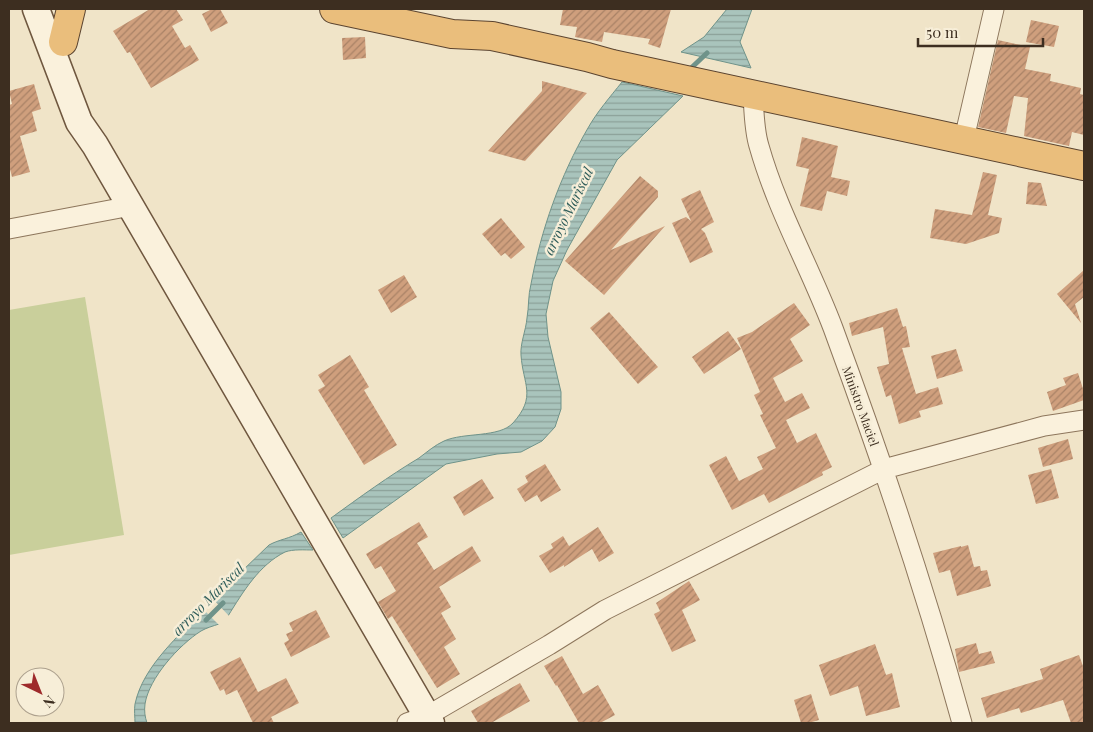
<svg xmlns="http://www.w3.org/2000/svg" width="1093" height="732" font-family="'Playfair Display',serif">
<defs>
<pattern id="water-rules" width="6" height="5" patternUnits="userSpaceOnUse" patternTransform="scale(1.25)"><rect width="6" height="5" fill="#a9c4bc"/><path d="M0 2.5h6" fill="none" stroke="#8ba098"/></pattern>
<pattern id="building-hatch" width="6" height="6" patternUnits="userSpaceOnUse" patternTransform="scale(1.25)"><rect width="6" height="6" fill="#cf9f7d"/><path d="M-1 1l2-2M0 6l6-6M5 7l2-2" fill="none" stroke="#a98266"/></pattern>
</defs>
<rect width="100%" height="100%" fill="#f0e4c8"/>
<path fill="#c9cf9b" d="M85,297L124,535L9,555V310Z"/>
<path fill="url(#water-rules)" stroke="#6f938a" d="M727,9H752L740,42L751,68L681,52L704,37Z
M622,82L683,96L617,160L567,250L553,281L546,314L548,337L561,392V409L555,427L542,441L521,452L497,454L446,464L343,538L331,518C360,497 389,476 419,458C427,452 435,445 444,441C464,432 499,438 513,423C537,396 523,385 521,355C520,344 526,330 527,318C529,307 528,295 531,284C541,230 560,176 588,128C597,112 610,97 622,82Z
M301,532L313,550C305,550 293,549 285,552C259,565 243,592 228,616L212,600L269,545C280,539 289,539 301,532Z
M205,608L219,624C213,626 206,628 201,631C179,645 149,678 145,704C144,711 145,717 147,723H135C135,717 134,710 135,704C143,666 179,636 205,608Z"/>
<path fill="#f0e4c8" d="M211,597L230,617L229,618H226L210,602Z
M205,606L221,623L220,626L202,608Z"/>
<g fill="none" stroke-linecap="round" stroke-linejoin="round">
<path stroke="#6f938a" stroke-width="5" d="M688,71L707,53
M206,620L223,603"/>
</g>
<path fill="url(#building-hatch)" d="M150,9H176L183,20L172,26L185,48L190,45L199,60L151,88L130,52L127,53L113,31Z
M212,9H220L228,23L211,32L202,14Z
M563,9H671L660,48L648,44L650,39L604,32L602,42L575,37L577,27L560,25Z
M1031,20L1059,26L1054,47L1026,42Z
M365,37L366,58L343,60L342,38Z
M998,40L1030,47L1025,69L1051,74L1050,81L1081,88L1080,94L1084,95V135L1072,132L1069,146L1024,136L1028,98L1014,96L1006,133L978,127Z
M542,81L587,93L525,161L488,151L542,91Z
M34,84L41,109L32,112L37,131L20,136L30,172L12,177L9,165V105L12,104L9,91Z
M802,137L838,146L831,177L850,181L847,196L827,191L822,211L800,206L809,169L796,166Z
M983,172L997,175L988,215L1002,218L999,233L966,244L930,238L935,209L972,215Z
M640,176L658,191V197L611,250L665,226L604,295L565,261Z
M1028,182L1041,183L1047,206L1026,204Z
M700,190L714,222L701,229L705,233L713,252L690,263L672,223L686,217L691,221L681,199Z
M501,218L525,247L511,259L505,253L501,256L482,234Z
M1084,270V297L1075,304L1081,323L1057,294Z
M404,275L417,297L391,313L378,290Z
M794,303L810,325L790,339L803,361L773,378L785,402L802,393L810,408L786,420L797,443L816,433L832,467L822,472L823,475L769,503L764,494L732,510L709,465L726,456L739,481L763,469L757,457L776,448L760,415L763,414L754,395L760,392L737,338L752,332Z
M897,308L903,327L906,326L910,347L902,348L916,394L938,387L943,404L919,411L921,417L899,424L891,395L886,397L877,367L889,364L883,327L852,336L849,323Z
M609,312L658,367L638,384L590,328Z
M728,331L741,349L704,374L692,357Z
M956,349L963,371L937,379L931,356Z
M350,355L369,387L364,390L397,445L364,465L318,390L325,386L318,375Z
M1078,373L1084,392V400L1053,411L1047,392L1066,385L1063,378Z
M1068,439L1073,459L1043,467L1038,448Z
M545,464L561,490L541,502L537,495L525,502L517,489L528,482L525,476Z
M1051,469L1059,498L1036,504L1028,475Z
M482,479L494,498L464,516L453,497Z
M419,522L428,537L417,543L434,570L472,546L481,561L439,587L451,607L441,613L456,639L444,647L460,674L437,688L392,616L388,619L378,602L396,591L381,566L375,569L366,554Z
M598,527L614,553L599,562L592,549L564,567V565L550,573L539,556L553,548L551,544L563,536L569,546Z
M968,545L974,567L980,566L981,571L987,570L991,586L957,596L950,570L939,573L933,553L961,546V547Z
M689,581L700,600L682,610L696,641L672,652L654,614L660,611L656,603Z
M316,610L330,637L291,657L284,643L289,640L286,634L293,631L289,623Z
M976,643L979,654L991,651L995,663L959,672L955,649Z
M875,644L886,675L892,673L900,707L866,716L858,686L830,696L819,665Z
M1079,655L1084,669V723H1071L1063,700L1021,713L1019,708L987,718L981,698L1043,679L1040,669Z
M562,656L583,694L598,685L615,715L600,723H579L557,685L556,686L544,666Z
M240,657L258,692L286,678L299,703L271,717L274,723H253L237,690L226,695L224,689L220,691L210,672Z
M520,683L530,701L491,723H478L471,711Z
M811,694L819,720L808,723H801L794,700Z"/>
<g fill="none" stroke-linecap="round" stroke-linejoin="round">
<defs>
<path id="minor" d="M753,94C754,111 754,130 759,146C777,210 810,267 833,328C881,458 925,589 962,723
M964,139L994,9
M9,229L131,206
M407,723L427,716L549,645L605,610L884,469L1044,426L1084,420"/>
<path id="secondary" d="M36,9L79,122L95,145L431,723"/>
<path id="trunk" d="M334,9L452,34L492,36L587,57L612,64L1084,166
M63,42L71,9"/>
</defs>
<use href="#minor" stroke="#8d765c" stroke-width="21"/>
<use href="#secondary" stroke="#6f573f" stroke-width="29"/>
<use href="#trunk" stroke="#5b4430" stroke-width="30"/>
<use href="#minor" stroke="#faf1dc" stroke-width="19"/>
<use href="#secondary" stroke="#faf1dc" stroke-width="26"/>
<use href="#trunk" stroke="#eabe7c" stroke-width="28"/>
</g>
<g text-anchor="middle" dominant-baseline="central" stroke-width="5" stroke-linejoin="round" paint-order="stroke">
<g font-size="12" fill="#3d2e20" stroke="#f7eed8">
<text transform="translate(861 406) rotate(70)">Ministro Maciel</text>
</g>
<g font-size="14" font-style="italic" fill="#2f5d5a" stroke="#f7eed8">
<text transform="translate(568 211) rotate(-64)">arroyo Mariscal</text>
<text transform="translate(208 599) rotate(-45)">arroyo Mariscal</text>
</g>
</g>
<rect width="1093" height="732" fill="none" stroke="#3d2e20" stroke-width="20"/>
<g transform="translate(40 692) rotate(137)"><circle r="24" fill="#f7eed8" stroke="#ada18e"/>
<path d="M0-4L9 19L0 12L-9 19Z" fill="#9e2a2b"/>
<text y="-8" font-size="14" font-weight="bold" text-anchor="middle" fill="#3d2e20">N</text>
</g>
<path d="M918 38v8h125v-8" fill="none" stroke="#3d2e20" stroke-width="2.5"/>
<text x="926" y="38" font-size="15" fill="#3d2e20" stroke="#f7eed8" stroke-width="4" paint-order="stroke">50 m</text>
</svg>
